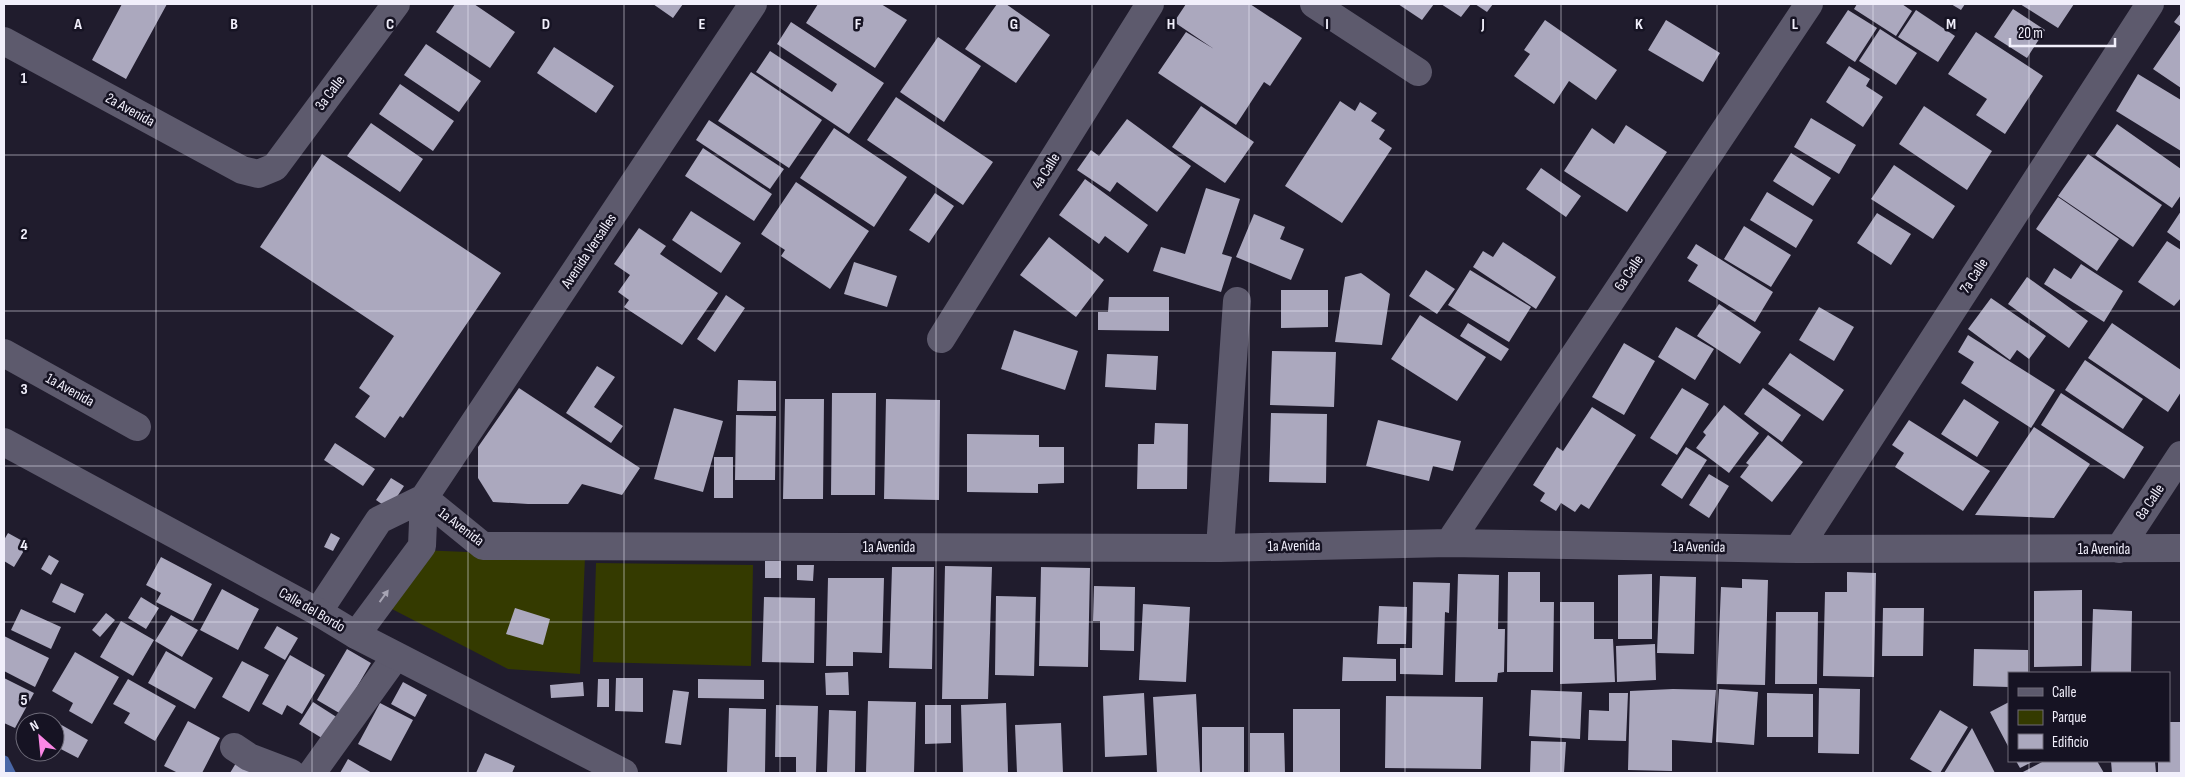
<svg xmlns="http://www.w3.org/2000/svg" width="2185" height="777" font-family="'Sofia Sans Condensed',sans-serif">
<rect width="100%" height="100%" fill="#201c2d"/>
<path fill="#343a00" d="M419,550L585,557L580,674L508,669L390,608Z
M596,563L753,565L751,666L593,662Z"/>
<path fill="#4a67a7" d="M4,755L8,757L16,773H4Z"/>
<path fill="#aba8be" d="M122,4H167L126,79L92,60Z
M455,4H474L515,32L490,68L436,32Z
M653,4H683L673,18Z
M818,4H881L907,20L875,68L806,23Z
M997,4H1006L1050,35L1016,83L965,49Z
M1186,4H1250L1302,38L1270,86L1264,82L1236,125L1158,73L1186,32L1214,49L1174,22Z
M1398,4H1434L1422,20Z
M1441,4H1471L1461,17Z
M1475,4H1493L1487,12Z
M1857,4H1902L1912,11L1896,36L1854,9Z
M1951,4H1965L1961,10Z
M2020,4H2074L2058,28Z
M2013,9L2045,30L2027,58L1994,37Z
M1848,10L1877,28L1855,62L1826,43Z
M1916,10L1955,36L1938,62L1898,37Z
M2181,13V27L2174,22Z
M1545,20L1617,70L1596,100L1569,81L1554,104L1514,76L1530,54L1524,50Z
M1666,20L1720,53L1703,82L1648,50Z
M791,22L884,83L849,134L756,72L770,51L832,92L837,84L777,44Z
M1880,29L1917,53L1896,85L1859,61Z
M2180,30L2181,31V88L2153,69Z
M1976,32L2043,76L2005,134L1976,115L1987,99L1948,74Z
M938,37L981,66L944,122L900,92Z
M426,44L481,81L459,112L404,75Z
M554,47L614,86L596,113L537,73Z
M1849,66L1870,79L1866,86L1883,97L1863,127L1826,102Z
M751,72L822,120L789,168L718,121Z
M2138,74L2181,100V151L2116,111Z
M400,84L454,121L433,151L379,114Z
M896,97L993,162L963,205L867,140Z
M1340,101L1355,111L1360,102L1377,113L1371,121L1385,130L1379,139L1392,148L1342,223L1285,186Z
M1201,106L1254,142L1225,183L1172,147Z
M1924,106L1992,151L1967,190L1899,144Z
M1811,118L1856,145L1839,174L1794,147Z
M1127,119L1191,166L1157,212L1117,182L1110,192L1077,170L1091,150L1099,156Z
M709,120L784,169L770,189L696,140Z
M371,123L423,159L400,192L347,156Z
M2117,124L2181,169V195L2172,208L2095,155Z
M1626,125L1667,152L1627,212L1564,171L1592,128L1614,144Z
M834,128L907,177L874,227L800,178Z
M703,148L772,194L754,221L685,176Z
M1791,153L1831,178L1813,206L1773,181Z
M322,154L501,273L403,418L400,416L385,438L355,417L370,396L359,388L394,336L260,247Z
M2088,154L2162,205L2133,247L2058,196Z
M1894,165L1955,206L1933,239L1871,199Z
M1541,168L1581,196L1566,217L1526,189Z
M1085,179L1148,225L1128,253L1105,236L1099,244L1059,215Z
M796,182L869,231L830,289L781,256L785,250L761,234Z
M1206,188L1240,199L1222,254L1232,257L1221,292L1153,271L1161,247L1185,254Z
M1767,192L1813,220L1796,248L1750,220Z
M935,193L954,206L929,243L909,230Z
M2058,197L2119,239L2097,271L2036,229Z
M691,211L741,243L721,273L672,240Z
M2181,211V242L2167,232Z
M1877,213L1911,234L1891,265L1857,243Z
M1254,214L1285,227L1280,239L1304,249L1291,280L1236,257Z
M1744,226L1791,255L1771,287L1724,259Z
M639,228L666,246L660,254L718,293L682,345L624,307L629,300L618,292L630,275L614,264Z
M1049,237L1104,280L1076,317L1020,275Z
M2167,241L2181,250V298L2174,306L2138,282Z
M1503,242L1556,277L1536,309L1473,267L1483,251L1493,257Z
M1696,244L1773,292L1755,322L1688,281L1698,265L1687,258Z
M854,262L897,276L887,307L844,294Z
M2081,264L2123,291L2104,322L2044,284L2054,268L2071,279Z
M1426,270L1455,289L1437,314L1409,296Z
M1470,270L1531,307L1509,342L1448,305Z
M1361,273L1390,294L1382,345L1335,342L1345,277Z
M2027,277L2088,321L2069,348L2008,304Z
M1281,290H1328V327L1281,328Z
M726,295L745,308L715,352L697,339Z
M1109,297H1169V331L1098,330V312H1108Z
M1991,298L2046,336L2029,359L2017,350L2010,360L1968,329Z
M1719,304L1761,332L1740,364L1697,336Z
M1819,307L1854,327L1834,361L1799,340Z
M1420,315L1486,357L1457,401L1391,359Z
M1468,323L1509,349L1501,361L1460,336Z
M2112,323L2181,370V392L2168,412L2088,358Z
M1676,327L1714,349L1695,380L1658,357Z
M1014,330L1078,351L1065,390L1001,369Z
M1968,335L2055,390L2031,428L1961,383L1974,362L1958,352Z
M1624,343L1655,361L1624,415L1592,397Z
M1272,351L1336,352L1334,407L1270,405Z
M1790,353L1844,390L1823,421L1768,384Z
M1107,354L1158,356L1156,390L1105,387Z
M2085,360L2143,399L2123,429L2065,390Z
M597,366L615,377L594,407L623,426L611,443L566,413Z
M738,380L776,381V411H737Z
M519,388L640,468L622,495L582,484L568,504H528L493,502L478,478V447Z
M1682,388L1709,404L1677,455L1650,438Z
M1763,388L1801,415L1782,442L1744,414Z
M832,393H876L875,495H831Z
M2061,393L2144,447L2124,479L2041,425Z
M785,399H824L823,499H783Z
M886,399L940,400L939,500L884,499Z
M1964,399L1999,422L1977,457L1941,434Z
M1724,405L1759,433L1729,473L1696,448L1706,435L1703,432Z
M1592,407L1636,435L1589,509L1581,504L1575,512L1561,503L1556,511L1540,501L1545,493L1533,485L1557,447L1563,451Z
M674,408L723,421L703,492L654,479Z
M1271,413L1327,414L1326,483L1269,482Z
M736,415L776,416L775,480H735Z
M1378,420L1461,441L1453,471L1433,466L1429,481L1366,466Z
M1909,420L1990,471L1963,511L1895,467L1904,453L1892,445Z
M1155,423L1188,424L1187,489H1137L1138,444H1154Z
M2034,427L2090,464L2054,518L1975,515Z
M967,434L1039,435V447H1064V483L1038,484V493L967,492Z
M1768,435L1803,462L1772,502L1740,477L1749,465L1746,463Z
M335,443L375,469L363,486L324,460Z
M1686,447L1707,460L1682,499L1661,485Z
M714,457H733V498H714Z
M1709,474L1729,486L1709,518L1689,505Z
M391,478L404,486L389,509L376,500Z
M8,533L28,544L14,567L4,561V540Z
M331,533L340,538L333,551L324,547Z
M49,555L59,561L51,575L41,569Z
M161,557L212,584L193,621L156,602L161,593L146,585Z
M765,561H781V578H765Z
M797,565H814L813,581L797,580Z
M945,566L992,567L988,699H942Z
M892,567H934L932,669L889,668Z
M1041,567L1090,568L1088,667L1039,666Z
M1508,572H1540V602H1554L1553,672H1507Z
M1847,572L1876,573L1874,677L1823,676L1825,592H1847Z
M1458,574L1499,575L1498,629H1505L1504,672L1498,673L1497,682H1455Z
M1652,574V639H1618V575Z
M1660,576L1696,577L1694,654L1657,653Z
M828,578H884L882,653L853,652V666H826Z
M1742,579L1768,580L1765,685L1717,684L1721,587L1742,588Z
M1413,582L1450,583L1449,613L1445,612L1443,675L1400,674V648H1412Z
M61,583L84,594L75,613L52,602Z
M1094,586L1135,587L1134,651L1100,650V621H1093Z
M222,589L259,609L238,650L200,630Z
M2082,590V666L2034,667V591Z
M996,596L1036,597L1034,676L995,675Z
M141,597L159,608L146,629L128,618Z
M764,597L815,598L814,663L762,662Z
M1560,602H1594V639H1613L1615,682L1560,684Z
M1143,604L1190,607L1186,682L1139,680Z
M1379,606L1407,607L1406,644H1377Z
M515,608L550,619L543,645L506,634Z
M1883,608H1924L1923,656H1882Z
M21,609L61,627L51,649L11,630Z
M2093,609L2132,611L2131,673L2091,672Z
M1776,612H1818L1817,684H1775Z
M106,613L115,620L100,637L92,630Z
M171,615L198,630L182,657L155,641Z
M121,621L154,640L133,676L100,657Z
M277,626L298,638L285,660L264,648Z
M4,636L49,658L35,687L4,671Z
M1655,644L1656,680L1617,682L1616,646Z
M347,649L371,663L341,714L317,700Z
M1974,649L2028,650V673H2009V687L1973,686Z
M166,651L213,678L195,709L148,683Z
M75,652L119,677L92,724L69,711L73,703L52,691Z
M290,655L325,675L302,714L287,705L282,715L262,704Z
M1343,657L1396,659V681H1342Z
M242,661L269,675L249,712L222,697Z
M848,672L849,695H826L825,673Z
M4,678L34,693L15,728L4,723Z
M616,678H643V712L615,711Z
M128,679L176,706L155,741L124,723L130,713L113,704Z
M598,679H609V707H597Z
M698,679L764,680V699L698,698Z
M403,682L427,695L415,717L391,704Z
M583,682L584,696L551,698L550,685Z
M1819,688L1860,689L1859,754L1818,753Z
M1673,689L1716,690L1712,743L1672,740V771L1628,770L1630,691Z
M1719,689L1758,692L1754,745L1716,742Z
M673,690L689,692L681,745L665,743Z
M1531,690L1582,692L1580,739L1529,736Z
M1144,693L1147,755L1105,757L1103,696Z
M1609,693H1628L1626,741L1588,740L1589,710L1609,711Z
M1767,693L1813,694V737H1767Z
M1196,694L1200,772L1157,773L1153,697Z
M1386,696L1483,697L1481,769L1385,768Z
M868,701L916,702L914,773H866Z
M313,702L338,718L325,740L299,724Z
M2009,702V748L1990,712Z
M380,703L413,720L391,761L358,744Z
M1006,703L1008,773H963L961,705Z
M776,705L818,706L816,773H796V757H775Z
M925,705H951V743L925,744Z
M729,708L766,709L765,773H727Z
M1293,709H1340V772H1293Z
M829,710L856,711L855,772H827Z
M1940,710L1968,727L1940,773H1934L1910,759Z
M188,721L220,738L202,773H178L164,766Z
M2169,722H2181V773H2158V761H2169Z
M58,723L88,740L78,758L55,746V729Z
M1061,723L1063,773H1017L1015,725Z
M1202,727H1244V773H1202Z
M1972,728L1995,773H1944Z
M1250,733H1284L1285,773H1250Z
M1531,741L1566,742L1564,773H1530Z
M242,753L264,773H230Z
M485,753L515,766L512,773H476Z
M348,759L372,773H340Z
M2016,761H2034L2020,768Z
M2044,761H2097L2104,773H2021Z
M2111,761H2155L2156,773H2112Z"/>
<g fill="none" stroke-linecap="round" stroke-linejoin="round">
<path stroke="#5d5a6d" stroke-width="28" d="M1314,4L1418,72
M4,41L242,170L258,174L275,167L396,4
M941,339L1150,4
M4,353L137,427
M424,498L483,546L1220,548L1449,543L1798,549L2181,548
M1449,543L1809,4
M1220,548L1237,301
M1798,549L2150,4
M2119,549L2181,455
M318,612L379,520L424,498
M356,635L422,546L424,498L753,4
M234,747L249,757L291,773
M312,773L396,656"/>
<path stroke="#5d5a6d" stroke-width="28" d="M4,442L318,612L356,635L624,773"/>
</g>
<defs><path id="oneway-solid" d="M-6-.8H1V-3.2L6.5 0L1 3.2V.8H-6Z" transform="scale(1.25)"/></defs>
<use fill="#a7a4b4" href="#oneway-solid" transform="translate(384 596) rotate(-54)"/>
<path fill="none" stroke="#f1effb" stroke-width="1" stroke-opacity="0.55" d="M156,4V773M312,4V773M468,4V773M624,4V773M780,4V773M936,4V773M1092,4V773M1249,4V773M1405,4V773M1561,4V773M1717,4V773M1873,4V773M2029,4V673M4,155H2181M4,311H2181M4,466H2181M4,622H2181M2029,761V773"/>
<g text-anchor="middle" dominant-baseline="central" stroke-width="5" stroke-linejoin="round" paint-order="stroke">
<g font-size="15" fill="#f1effb" stroke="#161323">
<text transform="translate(330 93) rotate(-53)">3a Calle</text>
<text transform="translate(130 110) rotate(29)">2a Avenida</text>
<text transform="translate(1046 171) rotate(-58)">4a Calle</text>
<text transform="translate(589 251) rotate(-56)">Avenida Versalles</text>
<text transform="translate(1629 273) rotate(-56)">6a Calle</text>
<text transform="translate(1974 276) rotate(-57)">7a Calle</text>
<text transform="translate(70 390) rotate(29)">1a Avenida</text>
<text transform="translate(2150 502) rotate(-56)">8a Calle</text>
<text transform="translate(461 527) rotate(37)">1a Avenida</text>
<text transform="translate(1294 546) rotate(-1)">1a Avenida</text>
<text x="889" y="547">1a Avenida</text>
<text transform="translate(1699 547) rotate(1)">1a Avenida</text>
<text x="2104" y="549">1a Avenida</text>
<text transform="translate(312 610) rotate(30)">Calle del Bordo</text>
</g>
</g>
<g font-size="16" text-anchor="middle" font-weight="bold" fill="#f1effb" stroke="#161323" stroke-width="5" stroke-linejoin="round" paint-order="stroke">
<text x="78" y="29">A</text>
<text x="234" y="29">B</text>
<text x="390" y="29">C</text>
<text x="546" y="29">D</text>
<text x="702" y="29">E</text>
<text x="858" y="29">F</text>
<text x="1014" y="29">G</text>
<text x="1171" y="29">H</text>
<text x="1327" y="29">I</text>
<text x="1483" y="29">J</text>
<text x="1639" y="29">K</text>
<text x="1795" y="29">L</text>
<text x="1951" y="29">M</text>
<text x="24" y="83">1</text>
<text x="24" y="239">2</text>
<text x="24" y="394">3</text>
<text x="24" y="550">4</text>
<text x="24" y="705">5</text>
</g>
<rect width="2185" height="777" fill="none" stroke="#f1effb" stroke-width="10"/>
<rect x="2008" y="672" width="162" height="90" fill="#161323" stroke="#6e6b79"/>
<rect x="2018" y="688" width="25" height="8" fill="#5d5a6d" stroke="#6e6b79"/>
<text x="2052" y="697" font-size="15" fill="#f1effb">Calle</text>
<rect x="2018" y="710" width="25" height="15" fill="#343a00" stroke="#6e6b79"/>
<text x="2052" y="722" font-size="15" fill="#f1effb">Parque</text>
<rect x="2018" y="734" width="25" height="15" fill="#aba8be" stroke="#6e6b79"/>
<text x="2052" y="747" font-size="15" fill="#f1effb">Edificio</text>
<g transform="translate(40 737) rotate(333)"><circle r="24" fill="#161323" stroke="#6e6b79"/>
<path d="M0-4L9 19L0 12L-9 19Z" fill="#fb87e5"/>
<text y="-8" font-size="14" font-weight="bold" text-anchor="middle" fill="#f1effb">N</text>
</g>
<path d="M2010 38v8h105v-8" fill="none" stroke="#f1effb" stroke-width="2.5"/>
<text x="2018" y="38" font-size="15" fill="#f1effb" stroke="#161323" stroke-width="4" paint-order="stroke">20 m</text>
</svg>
